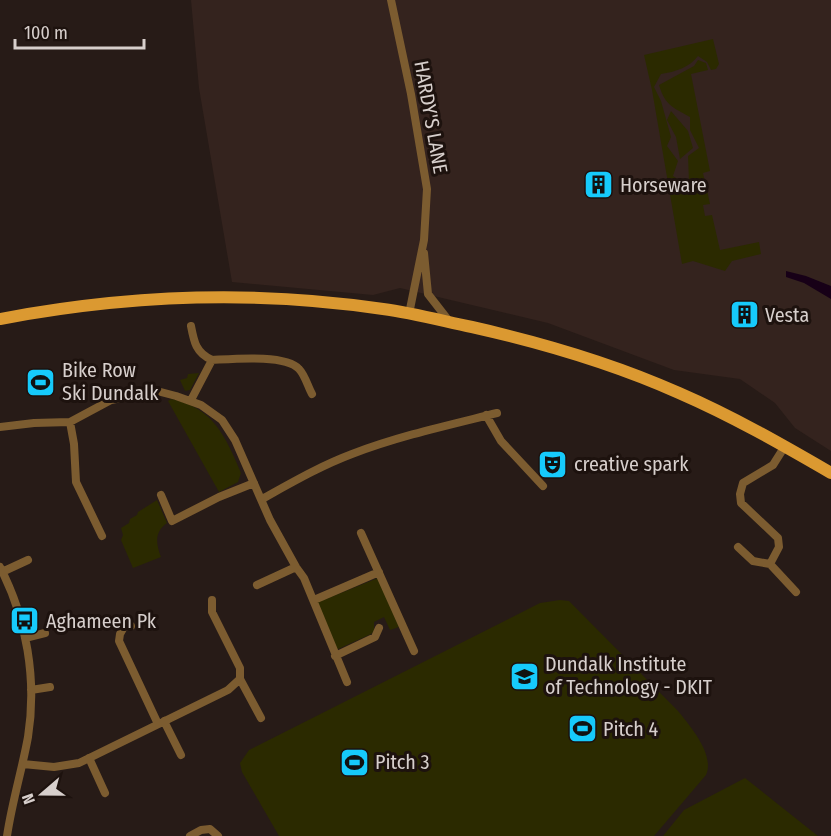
<svg xmlns="http://www.w3.org/2000/svg" width="831" height="836" font-family="'Fira Sans Condensed',sans-serif">
<rect width="100%" height="100%" fill="#271b17"/>
<path fill="#34231e" d="M191,0H831V451L795,428L775,403L740,379L674,370L548,323L400,288L373,295L232,282L199,88Z"/>
<path fill="#2b2a00" d="M713,39L719,64L716,69L711,70L707,62L698,56C690,67 675,72 661,74L654,87L661,101L671,137L667,146L678,161L673,176L697,192L707,190L710,204L703,205L705,216L712,215L720,250L759,242L761,254L732,261L725,271L693,261L682,264L652,90L644,55Z
M698,60L706,63L708,70L691,74L710,171L703,173L706,187L698,189L689,182L688,156L699,148L690,130V117C672,107 665,105 659,85L694,66Z
M671,111L688,131L693,148L680,159L676,137L667,120Z
M199,373L190,390L185,391L180,380L187,378L188,374Z
M171,399C213,407 226,437 241,473L238,482L219,492L168,401Z
M157,500L167,523C154,532 156,544 161,557L133,568L121,540L123,535L121,528L129,523L130,519L137,515L138,512Z
M378,578L399,627L390,630L384,617L374,622V631L371,634L336,650L316,603Z
M560,600L569,601L678,711C691,727 715,755 706,775L654,836H279L242,772L240,763L249,750L540,603Z
M745,778L818,836H663L684,810Z"/>
<path fill="#170017" d="M786,271L806,276L831,286V299L804,283L786,277Z"/>
<g fill="none" stroke-linecap="round" stroke-linejoin="round">
<path stroke="#7c5c30" stroke-width="8" d="M391,0L411,94L427,189L424,240L409,314
M424,253L428,294L449,321
M191,326C194,342 196,353 212,360
M191,400L212,360C232,359 286,354 299,369C305,375 308,387 312,394
M486,415L501,441L543,486
M70,422L74,444L76,482L102,536
M0,427L34,423L70,422L111,400L157,391L176,396L201,405L222,420L235,440L270,520L296,567L304,578L347,682
M161,495L172,521L219,497L254,483
M262,499C291,483 320,466 352,454C399,436 449,425 497,413
M361,533L414,651
M738,547L753,561L770,564L796,592
M770,564L779,547L778,538L741,503L740,494L743,483L773,465L785,446
M0,567C27,619 37,680 28,737C22,770 12,802 7,836
M2,572L28,560
M257,585L296,567
M212,600V612L240,668V679L261,718
M314,600L379,572
M131,626L124,627L120,634L119,641L158,724
M25,638L45,633
M335,656L375,637L379,628
M31,690L50,687
M164,721L181,755
M89,758L105,793
M23,764L54,767L79,763L228,690L240,679
M190,836L201,830L210,829L218,836"/>
<path stroke="#db9931" stroke-width="12" d="M0,319C126,295 256,290 383,309C413,313 443,321 472,327C543,343 612,363 679,393C732,416 781,444 831,473"/>
</g>
<defs>
<symbol id="building-square" viewBox="-11 -11 22 22"><rect x="-9" y="-9" width="18" height="18" rx="4" fill="#16cafb" stroke="#1d120e"/><path d="M-4-6H4V6H1V3H-1V6H-4ZM-2.5-4.3h1.7v1.8h-1.7ZM.8-4.3h1.7v1.8H.8ZM-2.5-1h1.7V.8h-1.7ZM.8-1h1.7V.8H.8Z" fill="#111"/></symbol>
<symbol id="stadium-square" viewBox="-11 -11 22 22"><rect x="-9" y="-9" width="18" height="18" rx="4" fill="#16cafb" stroke="#1d120e"/><path d="M0-5a6.5 5 0 1 0 0 10a6.5 5 0 1 0 0-10ZM-3.5-1.8h7v3.6h-7Z" fill="#111"/></symbol>
<symbol id="theatre-square" viewBox="-11 -11 22 22"><rect x="-9" y="-9" width="18" height="18" rx="4" fill="#16cafb" stroke="#1d120e"/><path d="M-5-5.5Q0-4 5-5.5V0Q5 5 0 6Q-5 5-5 0ZM-3.3-2.5H-1v1.5H-3.3ZM1-2.5H3.3v1.5H1ZM-2.8 1Q0 5.5 2.8 1Z" fill="#111"/></symbol>
<symbol id="bus-square" viewBox="-11 -11 22 22"><rect x="-9" y="-9" width="18" height="18" rx="4" fill="#16cafb" stroke="#1d120e"/><path d="M-5-6H5V4H4V6H2V4H-2V6H-4V4H-5ZM-3.5-4V0h7V-4ZM-3.5 1.2v1.5H-2V1.2ZM2 1.2v1.5H3.5V1.2Z" fill="#111"/></symbol>
<symbol id="university-square" viewBox="-11 -11 22 22"><rect x="-9" y="-9" width="18" height="18" rx="4" fill="#16cafb" stroke="#1d120e"/><path d="M0-5L7-2L0 1L-7-2ZM-4 1L0 2.5L4 1V4Q0 6-4 4Z" fill="#111"/></symbol>
</defs>
<g fill-rule="evenodd">
<use href="#building-square" x="582" y="168" width="33" height="33"/>
<use href="#building-square" x="728" y="298" width="33" height="33"/>
<use href="#stadium-square" x="24" y="366" width="33" height="33"/>
<use href="#theatre-square" x="536" y="448" width="33" height="33"/>
<use href="#bus-square" x="8" y="604" width="33" height="33"/>
<use href="#university-square" x="508" y="660" width="33" height="33"/>
<use href="#stadium-square" x="566" y="712" width="33" height="33"/>
<use href="#stadium-square" x="338" y="746" width="33" height="33"/>
</g>
<g text-anchor="middle" dominant-baseline="central" stroke-width="6" stroke-linejoin="round" paint-order="stroke">
<g font-size="20" fill="#d7cfcc" stroke="#1d120e">
<text transform="translate(431 117) rotate(80)">HARDY'S LANE</text>
</g>
<g font-size="20" fill="#d7cfcc" stroke="#1d120e" text-anchor="start">
<text x="620" y="185">Horseware</text>
<text x="765" y="315">Vesta</text>
<text x="62" y="370">Bike Row<tspan x="62" dy="23">Ski Dundalk</tspan></text>
<text x="574" y="464">creative spark</text>
<text x="46" y="621">Aghameen Pk</text>
<text x="545" y="664">Dundalk Institute<tspan x="545" dy="23">of Technology - DKIT</tspan></text>
<text x="603" y="729">Pitch 4</text>
<text x="375" y="762">Pitch 3</text>
</g>
</g>
<g transform="translate(42 794) rotate(250)" stroke="#1d120e" stroke-width="4.5" paint-order="stroke">
<path d="M0-4.5L10 22L0 15L-10 22Z" fill="#d7cfcc"/>
<text y="-9" font-size="16" font-weight="bold" text-anchor="middle" fill="#d7cfcc">N</text>
</g>
<path d="M15 39v9h129v-9" fill="none" stroke="#d7cfcc" stroke-width="3"/>
<text x="24" y="39" font-size="18" fill="#d7cfcc" stroke="#1d120e" stroke-width="4.5" paint-order="stroke">100 m</text>
</svg>
